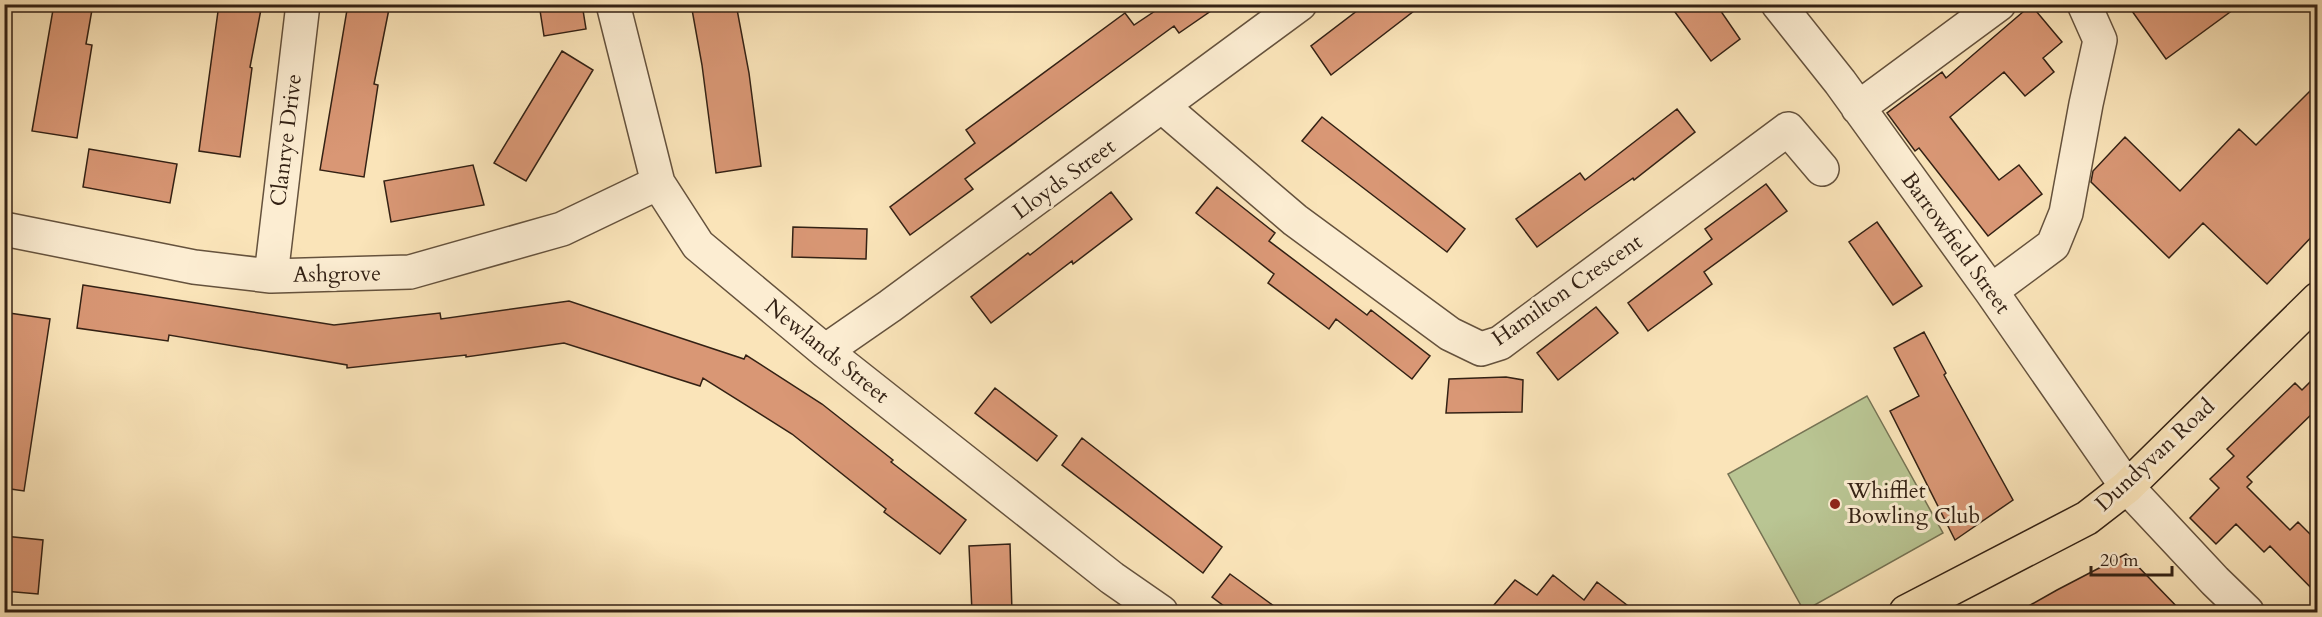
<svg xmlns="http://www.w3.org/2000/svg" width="2322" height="617" font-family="Cardo,serif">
<rect width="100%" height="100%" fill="#fae4b9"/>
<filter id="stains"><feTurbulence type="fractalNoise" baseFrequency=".00333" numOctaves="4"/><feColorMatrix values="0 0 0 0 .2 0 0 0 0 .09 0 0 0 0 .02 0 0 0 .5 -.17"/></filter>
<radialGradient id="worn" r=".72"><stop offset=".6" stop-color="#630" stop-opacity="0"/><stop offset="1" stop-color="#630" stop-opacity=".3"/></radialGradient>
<path fill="#b9c593" stroke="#767354" stroke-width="1.5" d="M1867,396L1943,533L1804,611L1728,474Z"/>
<path fill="#d99775" stroke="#332114" stroke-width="1.5" d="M54,4H93L86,44L92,45L77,138L32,131Z
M219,4H262L250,67L252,68L240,157L199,151Z
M348,4H390L374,84L378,85L364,177L320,170Z
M539,4H582L586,29L544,36Z
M691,4H736L749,73L761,166L716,173L702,65Z
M1160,4H1221L1179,33L1174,26L965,179L973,189L910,235L890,207L975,143L966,130L1125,13L1134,25L1161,7Z
M1366,4H1423L1331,75L1311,46Z
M1669,4H1716L1740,39L1711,61Z
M2127,4H2241L2166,59Z
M2031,5L2062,42L2043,58L2054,72L2025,96L2004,72L1950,117L1999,180L2019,165L2042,194L1988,236L1919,148L1915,151L1887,113L1942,72L1946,78Z
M562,51L593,70L526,181L494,163Z
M2318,83V230L2267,284L2203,223L2169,258L2091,182L2093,171L2125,137L2180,191L2239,129L2256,145Z
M1677,109L1695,132L1634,180L1633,178L1589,209L1537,247L1516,219L1580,173L1585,180Z
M1322,117L1465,229L1447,252L1302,141Z
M89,149L177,164L170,203L83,187Z
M473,165L484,205L391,222L384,181Z
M1766,184L1787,211L1704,272L1712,284L1648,331L1628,303L1712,239L1705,229Z
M1217,187L1275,233L1269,241L1367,315L1371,310L1430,356L1412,379L1336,319L1329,329L1268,283L1274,274L1196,213Z
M1111,192L1132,219L1073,264L1072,261L991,323L971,297L1028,253L1030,255Z
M1877,222L1922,286L1893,305L1849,242Z
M793,227L867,229L866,259L792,257Z
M83,285L334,325L440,313L441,319L569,301L744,359L746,355L822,404L893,460L891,462L966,520L940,554L884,512L886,509L792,434L703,378L700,386L564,343L466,357V355L347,368V365L169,335L168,341L77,328Z
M1596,307L1618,333L1558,380L1537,353Z
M9,313L50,319L24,491L4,488V340Z
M1924,332L1946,373L1944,375L2013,500L1955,540L1890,411L1919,396L1894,348Z
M2318,374V408L2247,477L2252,482L2247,487L2290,530L2298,522L2318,542V595L2270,546L2264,552L2236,524L2216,544L2190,518L2219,488L2210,479L2234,456L2227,449L2295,383L2302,390Z
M1506,377L1523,380L1522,412L1446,413L1449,379Z
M995,388L1057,436L1037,461L975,413Z
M1082,438L1222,547L1203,573L1062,465Z
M4,536L43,540L38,594L4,591Z
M1010,544L1012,612H972L969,546Z
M2126,554L2182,612H2018L2057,590Z
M1230,574L1282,612H1232L1212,597Z
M1553,575L1584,600L1597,582L1636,612H1488L1515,580L1537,595Z"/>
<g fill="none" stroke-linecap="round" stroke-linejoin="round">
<defs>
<path id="minor" d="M613,4L658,183L698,245L825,351L1112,578L1161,612
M1778,4L1840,82L1991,291L2127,487L2215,581L2247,612
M1163,107L1295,220L1450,334L1481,349L1500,343L1788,129L1822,169
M1858,108L1999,4
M4,229L194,267L271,276L410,272L562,229L658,183
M271,276L303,4
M1991,291L2053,245L2066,213L2086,104L2100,40L2084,4
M825,351L890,306L1300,4"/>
<path id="major" d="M1906,612L2087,518L2127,487L2318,299"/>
</defs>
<use href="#minor" stroke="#65523d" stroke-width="36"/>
<use href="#major" stroke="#332114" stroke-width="36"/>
<use href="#minor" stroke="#fcedd2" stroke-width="33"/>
<use href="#major" stroke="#fae4b9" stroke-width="33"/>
</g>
<circle fill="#8f2418" stroke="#fcedd2" stroke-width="2" cx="1835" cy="504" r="6"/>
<g text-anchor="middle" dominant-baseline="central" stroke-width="6" stroke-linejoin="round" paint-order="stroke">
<g font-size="22" fill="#332114" stroke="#fcedd2">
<text transform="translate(286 140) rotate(-83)">Clanrye Drive</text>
<text transform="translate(1064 179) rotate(-36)">Lloyds Street</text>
<text transform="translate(1956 243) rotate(54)">Barrowfield Street</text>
<text transform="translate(337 274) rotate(-1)">Ashgrove</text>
<text transform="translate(1567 290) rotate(-35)">Hamilton Crescent</text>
<text transform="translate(827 351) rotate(39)">Newlands Street</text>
<text transform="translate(2155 455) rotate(-43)">Dundyvan Road</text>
</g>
<g font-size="22" fill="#332114" stroke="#fcedd2" text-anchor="start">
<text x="1847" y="491">Whifflet<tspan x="1847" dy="25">Bowling Club</tspan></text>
</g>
</g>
<rect width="2322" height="617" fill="none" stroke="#fae4b9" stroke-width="24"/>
<rect x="6" y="6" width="2310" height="605" fill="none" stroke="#332114" stroke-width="3"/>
<rect x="12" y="12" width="2298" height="593" fill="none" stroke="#332114" stroke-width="1.5"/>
<path d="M2091 566v9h81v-9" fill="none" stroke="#332114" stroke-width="3"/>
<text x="2100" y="566" font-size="18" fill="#332114" stroke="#fcedd2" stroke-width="4.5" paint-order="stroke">20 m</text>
<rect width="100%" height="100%" filter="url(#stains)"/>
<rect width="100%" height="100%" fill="url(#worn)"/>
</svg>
